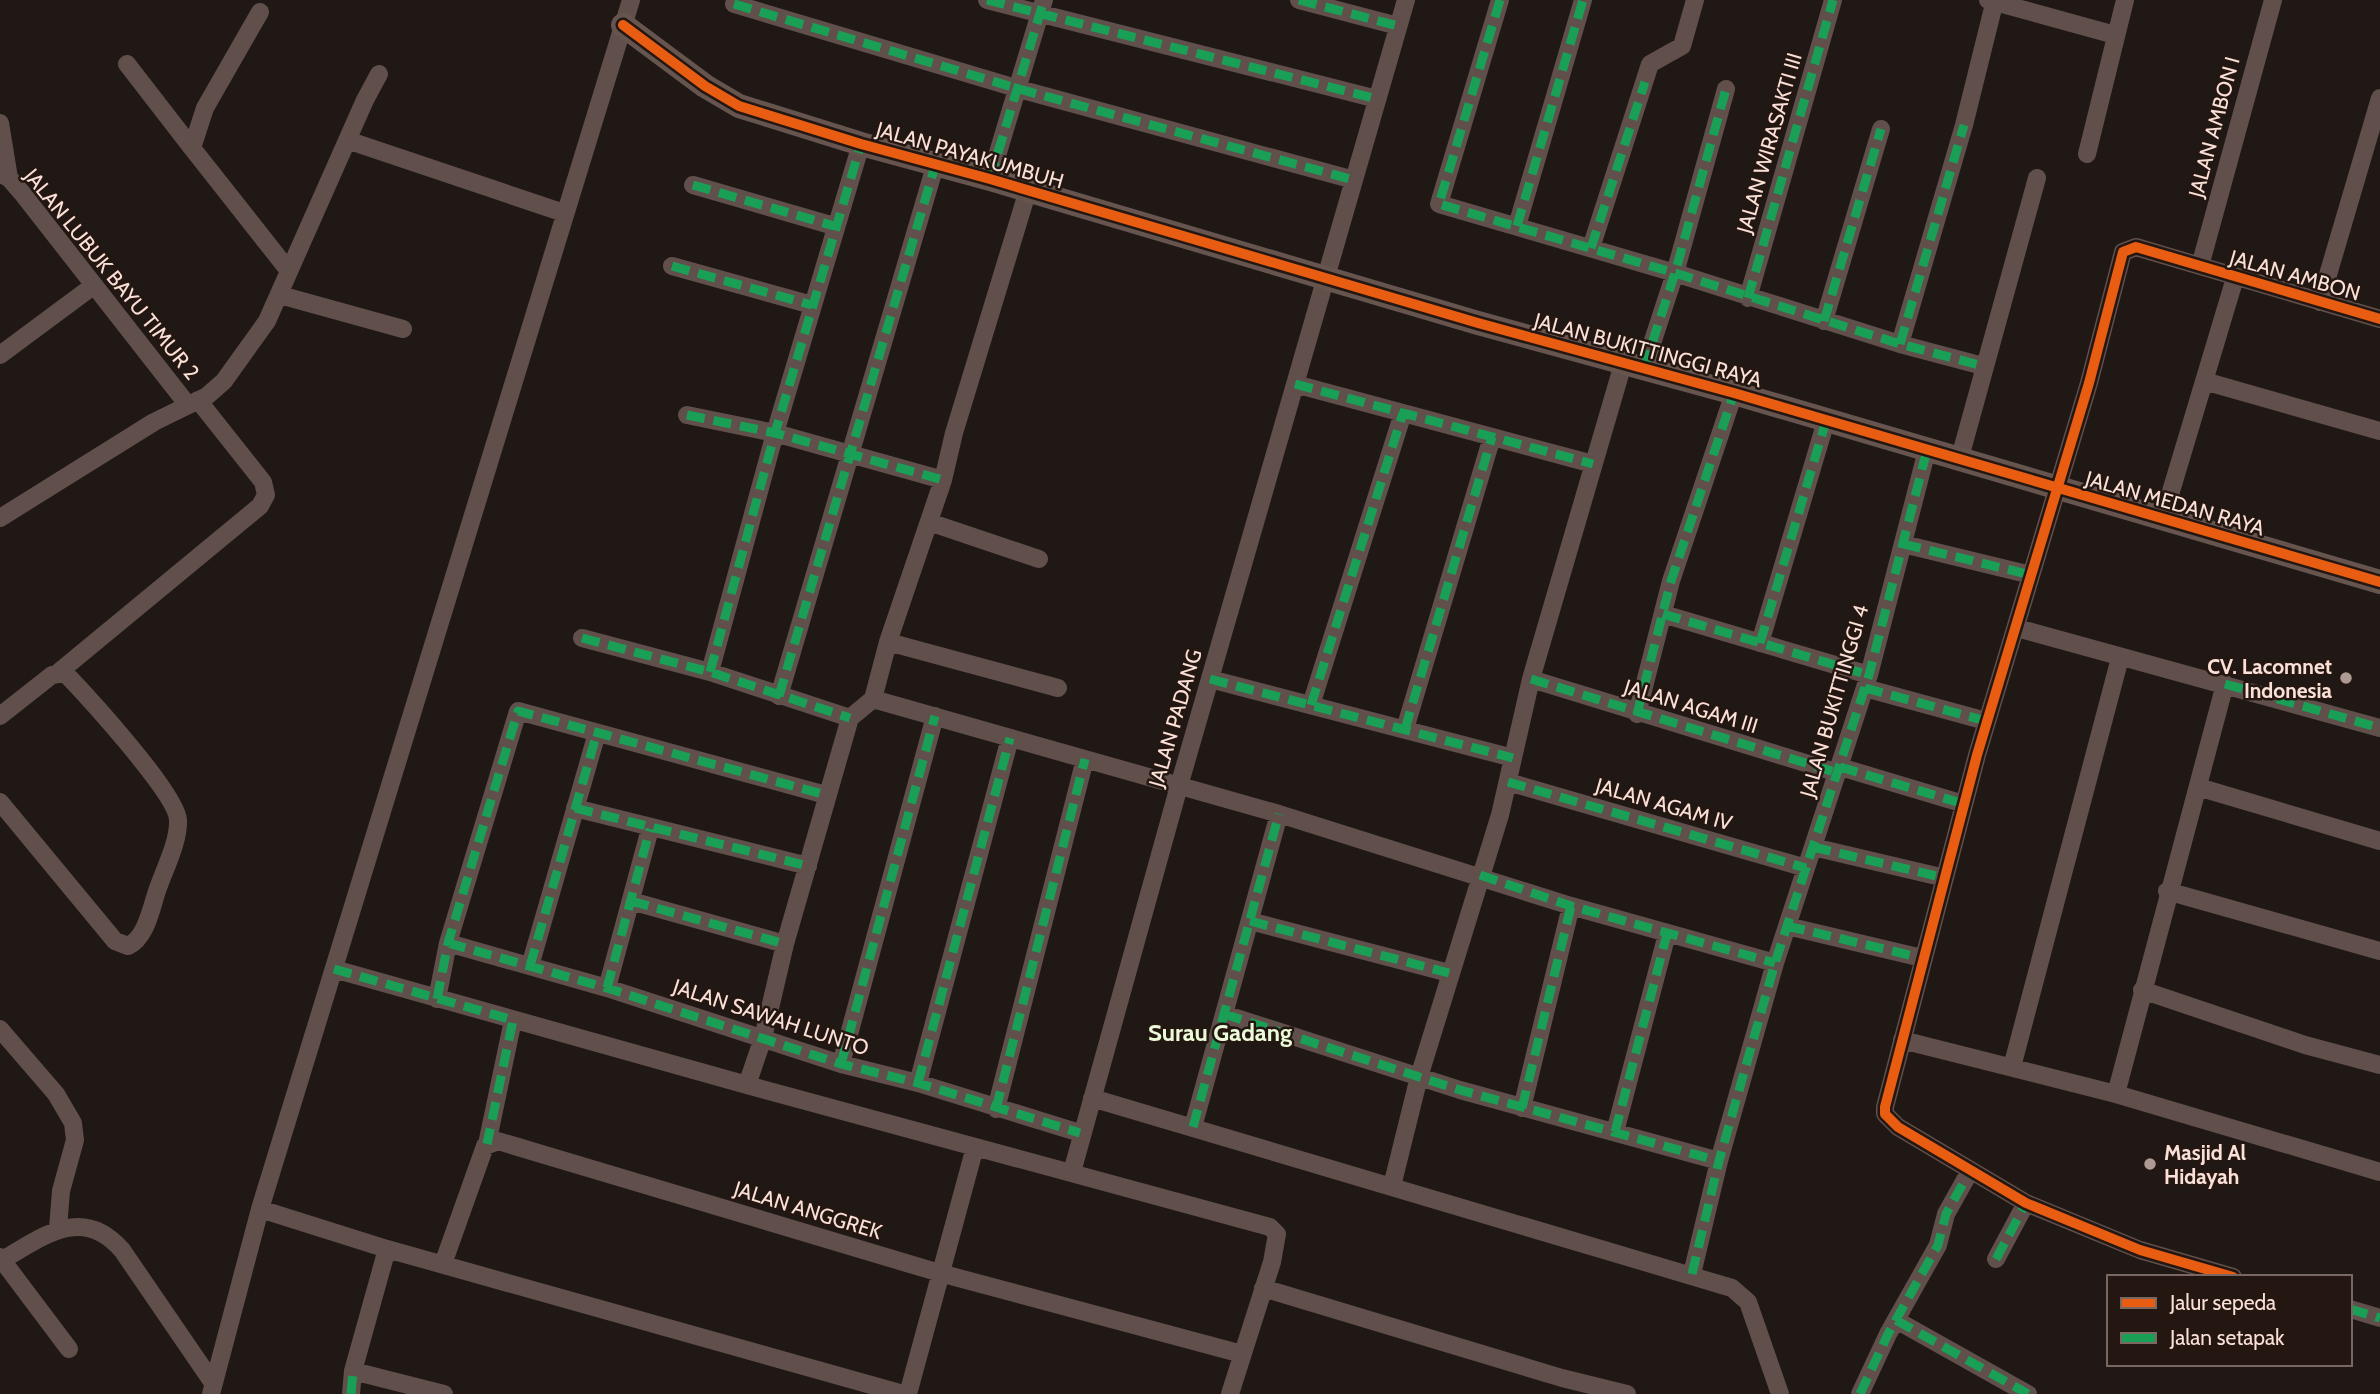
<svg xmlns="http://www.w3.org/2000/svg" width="2380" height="1394" font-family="Cabin,sans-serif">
<rect width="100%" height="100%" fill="#201815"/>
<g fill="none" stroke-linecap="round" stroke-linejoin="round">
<path stroke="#604f4b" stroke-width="18" d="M987,0L1377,99
M1299,0L1398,26
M1500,0L1439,204L1675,273L1900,344L1983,366
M1988,0L2115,35
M734,4L1019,89L1354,180
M260,12L205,108L192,148L289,271
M127,64L192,148
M0,123L9,178
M347,140L564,213
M2087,154L2125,0
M0,174L9,178L22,193L187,404
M990,179L1044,0
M693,185L834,226
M1517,226L1583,0
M1591,248L1650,64L1682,46L1695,0
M672,266L812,305
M2200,266L2273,0
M280,295L403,329
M1748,298L1833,0
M2320,302L2380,98
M1824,321L1881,129
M1900,344L1964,125L1995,0
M0,355L93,286
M1644,368L1675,273L1726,89
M2204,381L2380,431
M1295,384L1593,464
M687,415L775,433L943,480
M1959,461L2037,178
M0,518L154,422L207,396L224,381L267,321L365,100L379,74
M2163,518L2235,278
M929,522L1039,559
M1903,544L2031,575
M1663,614L1869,675
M2017,628L2380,728
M582,638L710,672L850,718
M888,642L1058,688
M1760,643L1826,421
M59,672L260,506L266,495L263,482L198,400
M710,672L775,433L861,144
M1210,679L1513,758
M1531,679L1838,773
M1865,688L1986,721
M779,696L935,166
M873,699L1279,814L1571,906L1775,963
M1311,705L1403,413
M1637,714L1671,581L1734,393
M0,716L52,675L65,673C87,696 177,794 178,820C179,842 164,870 157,891C151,909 146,938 128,946L115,941L0,802
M1405,729L1492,437
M1840,767L1964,804
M1508,782L1806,868
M2198,787L2380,841
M575,808L808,866
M1813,847L1945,878
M2167,891L2380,951
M631,901L785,944
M1250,921L1449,973
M1787,926L1922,958
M448,943L607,988L841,1064L918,1083L1080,1133
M530,966L597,733
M334,969L747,1085L1270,1227L1277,1234L1272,1262L1230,1394
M607,988L650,829
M2142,990L2305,1045L2380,1065
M437,999L448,943L518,711L826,795
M1224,1014L1460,1090L1719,1161
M0,1029L56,1094L73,1123L75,1140L61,1191L58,1228
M1902,1040L2116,1094L2380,1172
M841,1064L935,716
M2012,1067L2120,658
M918,1083L1010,738
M747,1085L763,1038L785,944L850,718L873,699L888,642L943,480L954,433L1028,190
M2116,1094L2225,684
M1092,1098L1732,1288L1748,1302L1780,1394
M1522,1108L1571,906
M996,1109L1085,759
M1193,1127L1279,814
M1615,1132L1667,934
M487,1144L513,1020
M1072,1172L1179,786L1406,0
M1392,1186L1419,1077L1500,815L1531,679L1623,364
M260,1209L387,1249L903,1394
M387,1249L353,1371L444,1394
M0,1257L2,1260C43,1237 82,1204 122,1250L213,1383
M1996,1259L2026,1203
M2,1260L69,1349
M443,1264L485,1146L498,1141L940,1273L1242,1354
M1692,1274L1719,1161L1775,963L1869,675L1927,450
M2233,1277L2140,1250L2026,1203L1898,1127L1885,1114V1107L1977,755L2089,383L2123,252L2136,247L2380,319
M1263,1288L1562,1378L1627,1394
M2350,1309L2380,1318
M1896,1320L2028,1394
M211,1394L260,1209L631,0
M351,1394L353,1371
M908,1394L975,1147
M1860,1394L1888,1334L1938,1245L1946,1214L1970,1171"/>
<path stroke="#66544f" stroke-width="24" d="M623,25L705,86L739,106L861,144L990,179L1478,323L1734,393L2380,582"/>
<path stroke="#1a9f57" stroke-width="9" stroke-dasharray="18 9" stroke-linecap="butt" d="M987,0L1377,99
M1299,0L1398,26
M1500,0L1439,204L1675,273L1900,344L1983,366
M734,4L1019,89L1354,180
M990,179L1044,0
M693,185L834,226
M1517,226L1583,0
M1591,248L1645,82
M672,266L812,305
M1748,298L1833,0
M1824,321L1881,129
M1900,344L1964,125
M1644,368L1675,273L1726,89
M1295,384L1593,464
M687,415L775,433L943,480
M1903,544L2031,575
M1663,614L1869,675
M582,638L710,672L850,718
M1760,643L1826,421
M710,672L775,433L861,144
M1210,679L1513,758
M1531,679L1838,773
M2225,684L2380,728
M1865,688L1986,721
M779,696L935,166
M1311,705L1403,413
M1637,714L1671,581L1734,393
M1405,729L1492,437
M1840,767L1964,804
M1508,782L1806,868
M575,808L808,866
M1813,847L1945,878
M1480,875L1571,906L1775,963
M631,901L785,944
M1250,921L1449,973
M1787,926L1922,958
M448,943L607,988L841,1064L918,1083L1080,1133
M530,966L597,733
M334,969L513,1020L487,1144
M607,988L650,829
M437,999L448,943L518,711L826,795
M1224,1014L1460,1090L1719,1161
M841,1064L935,716
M918,1083L1010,738
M1522,1108L1571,906
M996,1109L1085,759
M1193,1127L1279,814
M1615,1132L1667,934
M1996,1259L2026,1203
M1692,1274L1719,1161L1775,963L1869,675L1927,450
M2350,1309L2380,1318
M1896,1320L2028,1394
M351,1394L353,1371
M1860,1394L1888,1334L1938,1245L1946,1214L1970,1171L1977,1175"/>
<defs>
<path id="cycleway" d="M623,25L705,86L739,106L861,144L990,179L1478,323L1734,393L2380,582
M2233,1277L2140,1250L2026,1203L1898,1127L1885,1114V1107L1977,755L2089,383L2123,252L2136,247L2380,319"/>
</defs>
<use href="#cycleway" stroke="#241711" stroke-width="15"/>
<use href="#cycleway" stroke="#e95d12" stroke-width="10"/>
</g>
<g fill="#ae9a94" stroke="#241711" stroke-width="2.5">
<circle cx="2346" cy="678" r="7"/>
<circle cx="2150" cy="1164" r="7"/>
</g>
<g text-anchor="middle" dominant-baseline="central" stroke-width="5" stroke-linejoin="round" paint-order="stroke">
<g font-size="21" fill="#fbe0d8" stroke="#241711">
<text transform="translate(2214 127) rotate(-75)">JALAN AMBON I</text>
<text transform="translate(1769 143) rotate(-74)">JALAN WIRASAKTI III</text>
<text transform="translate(970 155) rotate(16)">JALAN PAYAKUMBUH</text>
<text transform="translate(112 274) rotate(51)">JALAN LUBUK BAYU TIMUR 2</text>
<text transform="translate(2295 275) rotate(16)">JALAN AMBON</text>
<text transform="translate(1648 350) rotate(15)">JALAN BUKITTINGGI RAYA</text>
<text transform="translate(2175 503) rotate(16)">JALAN MEDAN RAYA</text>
<text transform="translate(1834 701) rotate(-74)">JALAN BUKITTINGGI 4</text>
<text transform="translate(1691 706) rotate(17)">JALAN AGAM III</text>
<text transform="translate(1175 718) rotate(-74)">JALAN PADANG</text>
<text transform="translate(1664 804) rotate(16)">JALAN AGAM IV</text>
<text transform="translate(771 1017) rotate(18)">JALAN SAWAH LUNTO</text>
<text transform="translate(808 1210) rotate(17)">JALAN ANGGREK</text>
</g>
<g font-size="21" font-weight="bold" fill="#fbe0d8" stroke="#241711" text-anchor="end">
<text x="2332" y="666">CV. Lacomnet<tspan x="2332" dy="24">Indonesia</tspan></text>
<text x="2164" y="1152" text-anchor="start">Masjid Al<tspan x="2164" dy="24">Hidayah</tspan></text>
</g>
<g font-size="24" font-weight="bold" fill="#ebfbda" stroke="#241711">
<text x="1220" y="1032">Surau Gadang</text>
</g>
</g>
<rect x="2107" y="1275" width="245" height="91" fill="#241711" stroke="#7a6761" stroke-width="2"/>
<rect x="2121" y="1298" width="35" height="10" fill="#e95d12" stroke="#7a6761" stroke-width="2"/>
<text x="2170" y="1310" font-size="21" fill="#fbe0d8">Jalur sepeda</text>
<rect x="2121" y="1333" width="35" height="10" fill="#1a9f57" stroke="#7a6761" stroke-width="2"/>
<text x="2170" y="1345" font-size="21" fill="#fbe0d8">Jalan setapak</text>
</svg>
